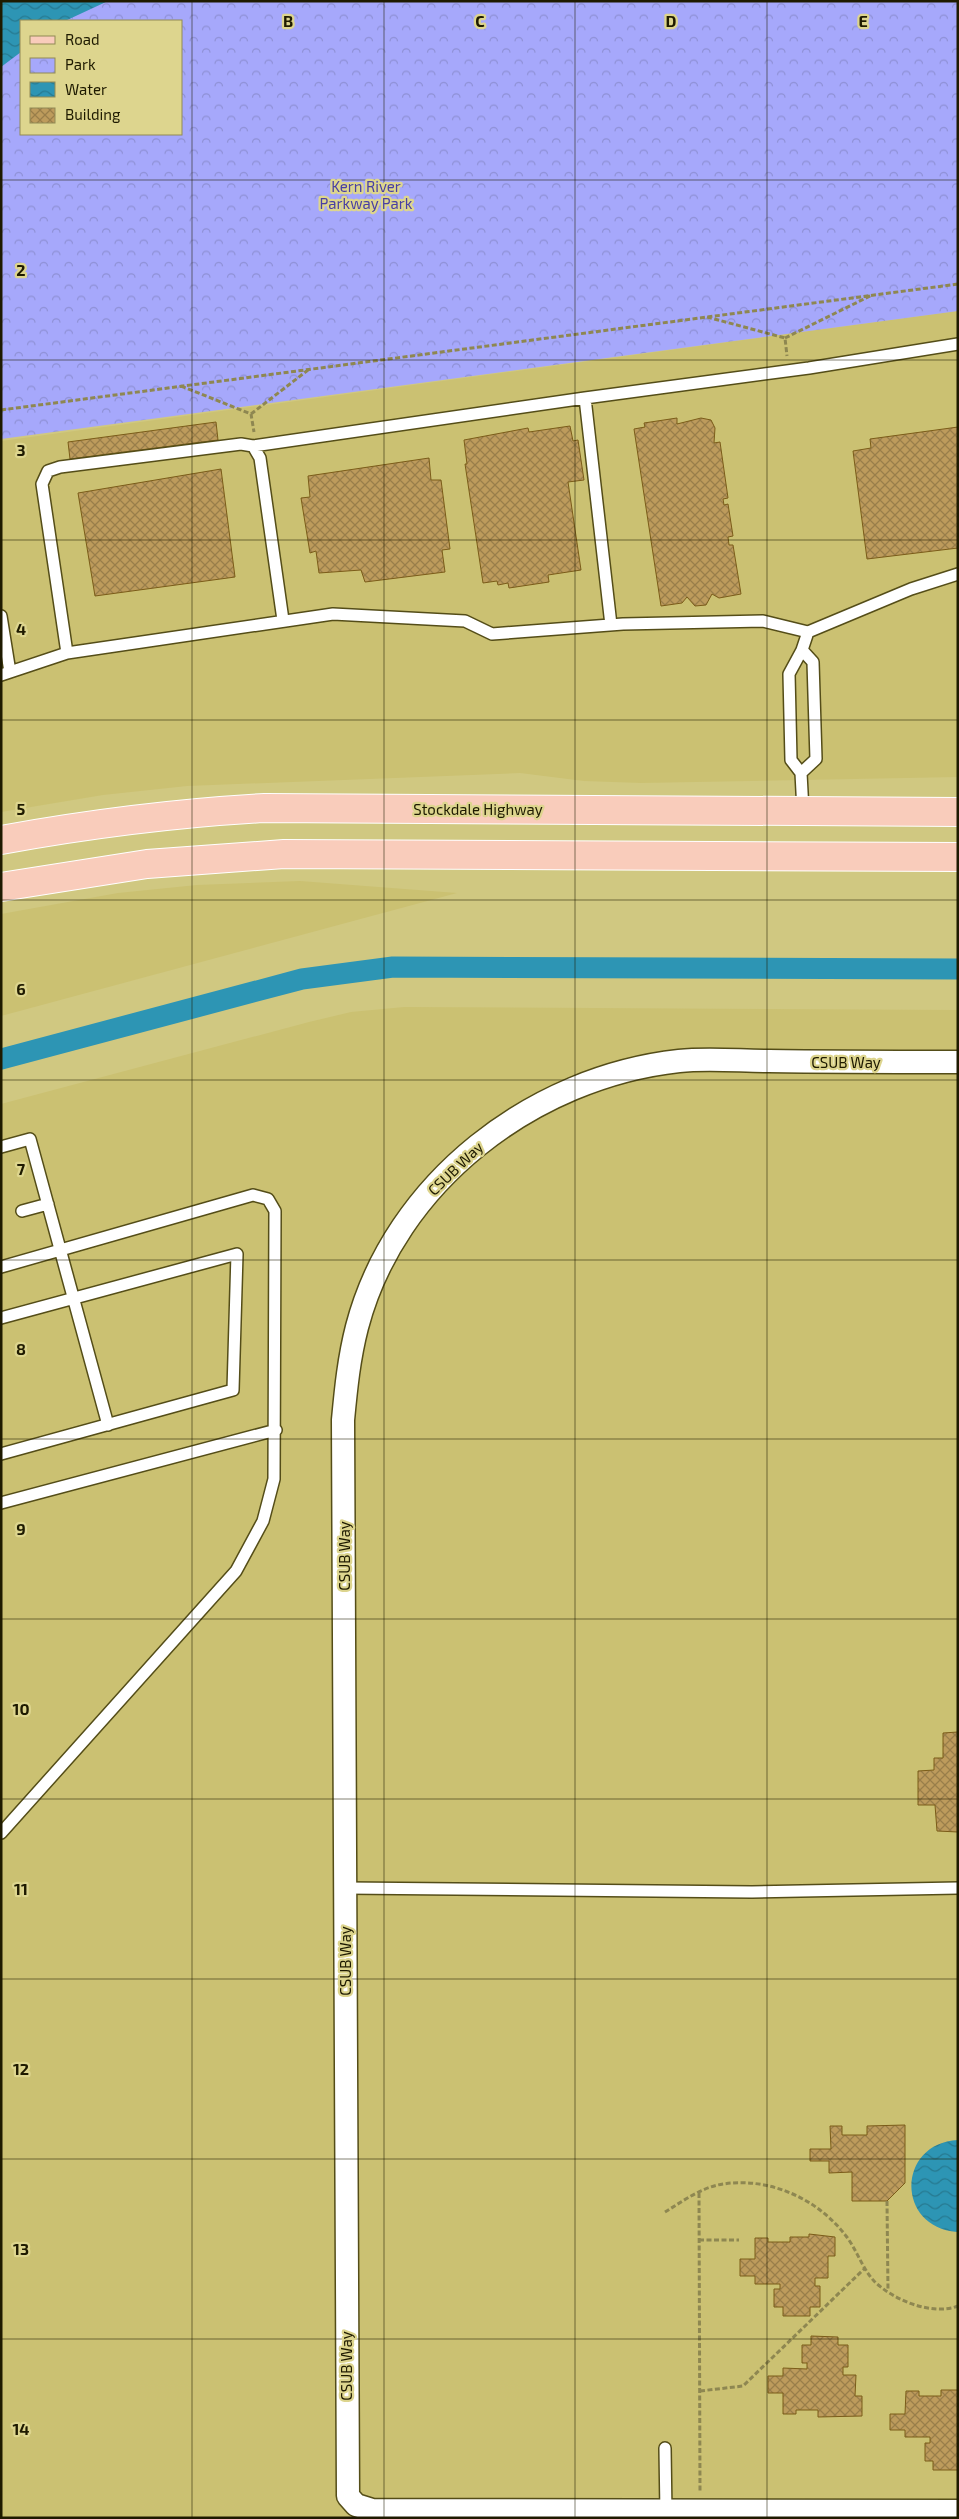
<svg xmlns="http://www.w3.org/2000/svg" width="959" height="2519" font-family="'Exo 2',sans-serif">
<defs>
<pattern id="park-crowns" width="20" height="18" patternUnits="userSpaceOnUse" patternTransform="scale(1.25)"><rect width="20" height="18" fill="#a6a8fb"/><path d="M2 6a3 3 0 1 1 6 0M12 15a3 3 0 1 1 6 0" fill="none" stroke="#8e90d5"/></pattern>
<pattern id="water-waves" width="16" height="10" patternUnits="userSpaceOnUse" patternTransform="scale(1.25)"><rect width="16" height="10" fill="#2d95b4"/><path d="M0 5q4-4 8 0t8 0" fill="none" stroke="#267990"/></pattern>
<pattern id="building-cross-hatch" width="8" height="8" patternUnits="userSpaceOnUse" patternTransform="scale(1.25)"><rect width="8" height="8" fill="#bd9b5c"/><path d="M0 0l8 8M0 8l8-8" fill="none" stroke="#997e4a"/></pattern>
</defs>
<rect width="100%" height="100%" fill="#d0c881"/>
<path fill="#cbc172" d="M958,311V777L641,783L584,781L520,773L187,786L103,795L1,812V441Z
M300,881L457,893L1,1016V914L118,893L197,885Z
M404,1007L958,1010V2518H1V1104L309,1022L351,1012Z"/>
<path fill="url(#park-crowns)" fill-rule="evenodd" d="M1,1H958V311L1,439ZM21,21H181V134H21Z"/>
<path fill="url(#water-waves)" d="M1,1H108L65,21H21V52L1,67Z
M958,2140V2232H957C895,2227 897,2143 958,2140Z"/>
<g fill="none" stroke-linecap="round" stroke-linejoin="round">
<path stroke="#2d95b4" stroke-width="21" d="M1,1059L302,979L393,967L958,969"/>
</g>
<path fill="url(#building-cross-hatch)" stroke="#7b5c19" d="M677,418V424L701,418L711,420L715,428L714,443L720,442L728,498L723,499L724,505L728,504L733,536L728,537L729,545H733L741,594L719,598L712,594L706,605L695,606L687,597L682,603L661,606L634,429L645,427L644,423Z
M216,422L218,440L70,459L68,442Z
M570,426L573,441L578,440L584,480L568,482L581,570L548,575L549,582L509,588L508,583L498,585L497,581L483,583L465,464H467L464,440L528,428L529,432Z
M958,427V548L867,559L853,451L871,448L870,439Z
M429,458L431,480H441L450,549L442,550L445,572L365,582L361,570L319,573L316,551L310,553L301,498L310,497L308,476Z
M221,469L235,577L95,596L78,493Z
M958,1732V1832L937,1831L935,1805H918V1771L934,1770V1758H943V1733Z
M905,2125V2183L887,2201H852V2172L829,2173V2161H810V2149H831L830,2126H842V2135H867V2126Z
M809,2234L835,2237V2256H828V2278H815V2286H820V2307H810V2316H783V2307H774V2289H780V2284H755V2276H740V2259H755V2238H768V2242H790V2237H809Z
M811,2336L838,2337V2345H848V2367H843V2375H856L855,2396H862V2416L818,2417V2410H796V2414H783V2393H768V2376H783V2368L807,2369V2363H802V2345H811Z
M941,2390H958V2470H933V2461H925V2443H930V2437H905V2430H890V2414H905L906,2391H919V2396H941Z"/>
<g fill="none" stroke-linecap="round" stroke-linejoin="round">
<defs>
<path id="service" d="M253,446L585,398
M1,616L10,672
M611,625L585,398L809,368L958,344
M802,650L813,662L816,759L801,773L791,760L789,674L802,650L808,632L911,589L958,574
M67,653L42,484L48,471L60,467L241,444L253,446L260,458L283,620
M1,675L67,653L333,614L465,621L492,634L623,624L763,621L808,632
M801,773L803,811
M1,1147L30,1139L108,1425
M22,1211L48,1204
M1,1267L253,1195L268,1199L275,1211L274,1479L263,1521L236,1571L1,1833
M1,1318L237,1254L233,1390L1,1454
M1,1503L276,1430
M345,1888L752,1892L958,1888
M665,2448L666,2514"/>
<path id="minor" d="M958,1062C895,1062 832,1062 769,1061C740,1061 708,1058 679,1061C533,1077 395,1182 357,1327C349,1358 346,1388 343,1420L348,2496L356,2505L372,2510L958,2511"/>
<path id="primary" d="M1,840C89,824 176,813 265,808L958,812
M1,887L147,864L284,854L958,857"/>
</defs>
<use href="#service" stroke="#544d18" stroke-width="14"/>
<use href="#minor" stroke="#544d18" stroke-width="25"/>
<use href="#primary" stroke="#fff" stroke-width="30"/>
<path stroke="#8e8751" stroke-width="3" stroke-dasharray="5 2.5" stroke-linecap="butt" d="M707,317L785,338L787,356
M785,338L872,295
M181,386L251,414L254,432
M1,410L958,284
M251,414L308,370
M699,2193L700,2491
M887,2201L888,2291
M665,2212C683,2201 702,2187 723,2184C770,2177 818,2199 846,2236C857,2250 862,2268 874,2281C893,2300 932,2316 958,2306
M699,2240H739
M700,2391L743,2386L865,2268"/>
<use href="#service" stroke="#fff" stroke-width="11"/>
<use href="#minor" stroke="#fff" stroke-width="22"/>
<use href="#primary" stroke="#f9ccbb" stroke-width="28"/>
</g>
<path fill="none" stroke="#1e1a00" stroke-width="1" stroke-opacity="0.55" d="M192,1V2518M384,1V2518M575,1V2518M767,1V2518M1,180H958M1,360H958M1,540H958M1,720H958M1,900H958M1,1080H958M1,1260H958M1,1439H958M1,1619H958M1,1799H958M1,1979H958M1,2159H958M1,2339H958"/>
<g text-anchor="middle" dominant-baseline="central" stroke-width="4.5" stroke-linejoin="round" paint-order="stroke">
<g font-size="15" fill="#483fa4" stroke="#ddd58e">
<text x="366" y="186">Kern River<tspan x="366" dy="17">Parkway Park</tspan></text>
</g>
<g font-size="15" fill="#1e1a00" stroke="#ddd58e">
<text x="478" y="809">Stockdale Highway</text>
<text x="846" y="1062">CSUB Way</text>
<text transform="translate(455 1168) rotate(-44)">CSUB Way</text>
<text transform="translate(344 1556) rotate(-90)">CSUB Way</text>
<text transform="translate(345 1961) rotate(-90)">CSUB Way</text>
<text transform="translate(346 2366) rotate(-90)">CSUB Way</text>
</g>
</g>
<g font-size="16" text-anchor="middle" font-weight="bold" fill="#1e1a00" stroke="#ddd58e" stroke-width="4.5" stroke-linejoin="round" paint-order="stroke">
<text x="288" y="27">B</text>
<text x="480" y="27">C</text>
<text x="671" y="27">D</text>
<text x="863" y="27">E</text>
<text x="21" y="276">2</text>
<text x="21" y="456">3</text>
<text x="21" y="635">4</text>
<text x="21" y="815">5</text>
<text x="21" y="995">6</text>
<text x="21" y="1175">7</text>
<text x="21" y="1355">8</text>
<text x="21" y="1535">9</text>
<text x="21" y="1715">10</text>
<text x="21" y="1895">11</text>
<text x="21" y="2075">12</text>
<text x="21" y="2255">13</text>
<text x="21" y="2435">14</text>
</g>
<rect width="959" height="2519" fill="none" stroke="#1e1a00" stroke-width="5"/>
<rect x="20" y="20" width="162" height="115" fill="#ddd58e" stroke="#918a55"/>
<rect x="30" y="36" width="25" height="8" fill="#f9ccbb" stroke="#918a55"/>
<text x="65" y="45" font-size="15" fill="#1e1a00">Road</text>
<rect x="30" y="58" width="25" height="15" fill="url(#park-crowns)" stroke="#918a55"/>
<text x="65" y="70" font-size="15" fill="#1e1a00">Park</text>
<rect x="30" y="82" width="25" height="15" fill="url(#water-waves)" stroke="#918a55"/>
<text x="65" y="95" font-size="15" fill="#1e1a00">Water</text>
<rect x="30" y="108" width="25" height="15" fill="url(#building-cross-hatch)" stroke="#918a55"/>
<text x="65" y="120" font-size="15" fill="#1e1a00">Building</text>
</svg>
